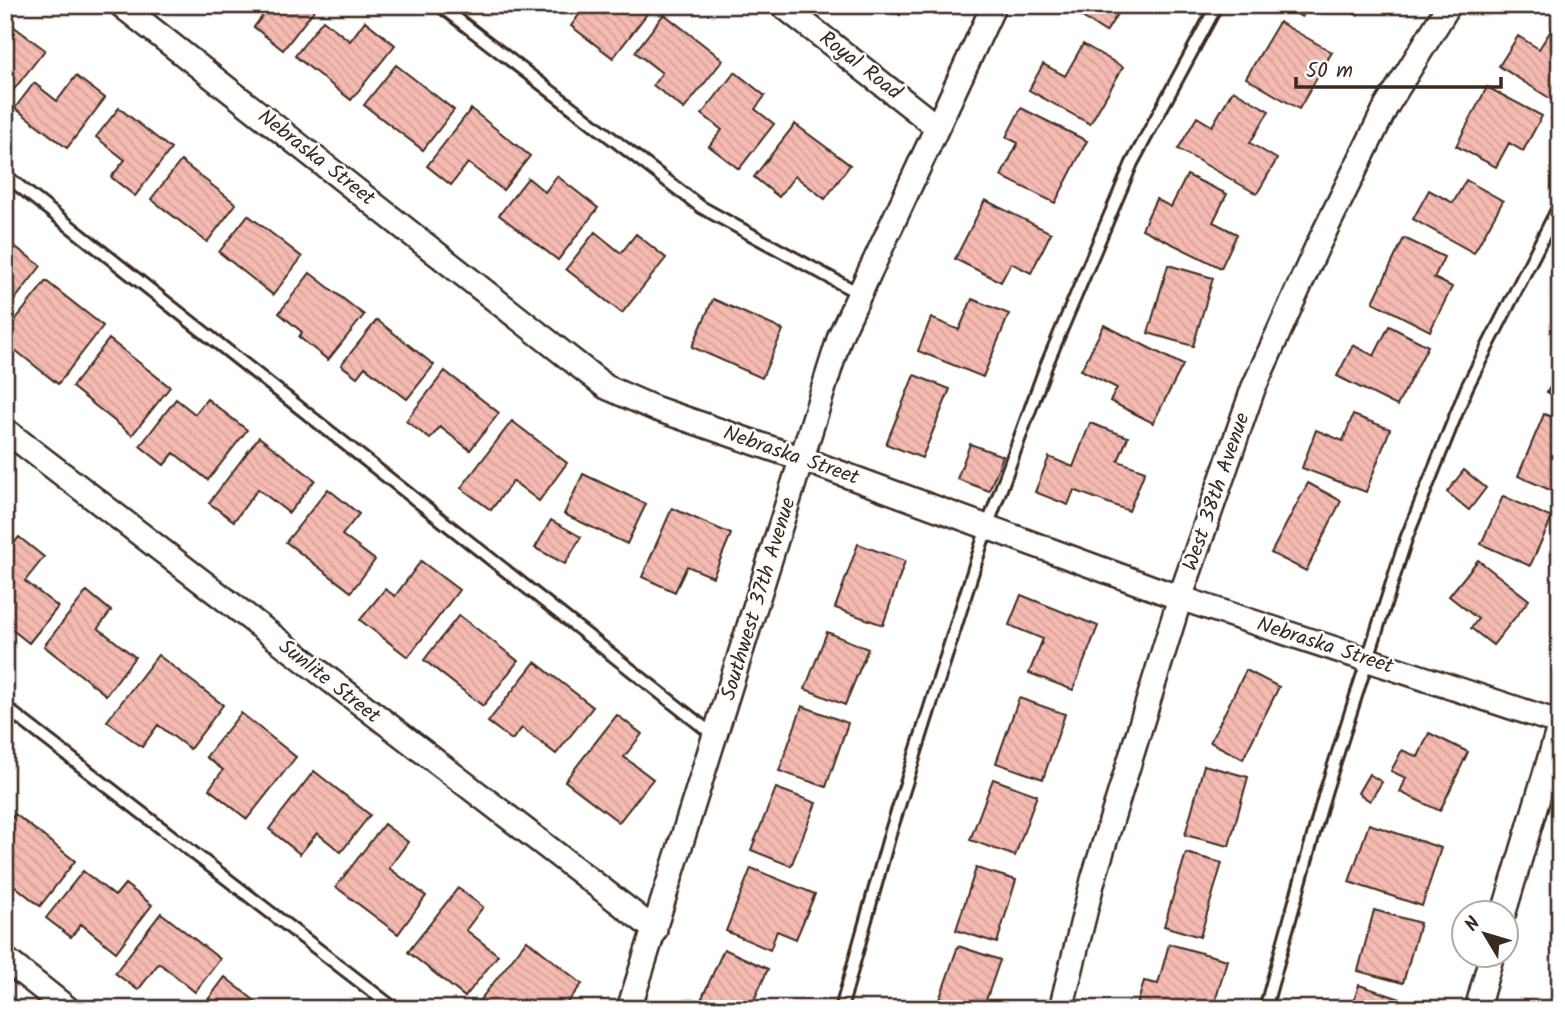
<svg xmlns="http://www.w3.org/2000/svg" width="1565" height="1014" font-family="Kalam,sans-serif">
<defs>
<pattern id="building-back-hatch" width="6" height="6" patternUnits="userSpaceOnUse" patternTransform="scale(1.75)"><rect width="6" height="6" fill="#f5bab2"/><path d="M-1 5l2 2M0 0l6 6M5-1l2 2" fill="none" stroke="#d3a099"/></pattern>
</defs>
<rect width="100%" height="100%" fill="#fff"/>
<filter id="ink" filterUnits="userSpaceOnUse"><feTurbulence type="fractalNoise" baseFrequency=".0143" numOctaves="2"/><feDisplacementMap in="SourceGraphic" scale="14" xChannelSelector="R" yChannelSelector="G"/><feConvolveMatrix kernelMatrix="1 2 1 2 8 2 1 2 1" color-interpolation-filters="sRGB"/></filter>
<g filter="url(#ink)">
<path fill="url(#building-back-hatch)" stroke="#3b2a1e" stroke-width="2" d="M261,5H318L283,50L254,27L267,10Z
M572,5H644L650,10L613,58L571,26L581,12Z
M887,5H907L900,15Z
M1070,5H1123L1106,32L1068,8Z
M1282,5H1309L1302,17Z
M1341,5H1363L1357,15Z
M664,14L723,60L684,109L653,85L662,73L635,52Z
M5,20L45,50L8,97L5,95Z
M323,20L350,41L365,21L395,45L351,100L295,56Z
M1557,21L1560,22V92L1554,101L1499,66L1518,36L1539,49Z
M1279,22L1332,52L1299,109L1246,78Z
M1083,44L1123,67L1090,124L1029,90L1043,64L1065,76Z
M396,65L454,110L423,150L364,105Z
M735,72L765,96L755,109L774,124L739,169L709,146L722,130L702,114Z
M76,76L105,98L67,148L15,108L34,83L57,101Z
M1487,87L1542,116L1523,151L1509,143L1496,167L1456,146Z
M1233,90L1269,111L1250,143L1277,159L1257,194L1178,149L1197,117L1212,126Z
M119,108L171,149L135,196L111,177L125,160L96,137Z
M1021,108L1087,141L1055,203L1001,176L1018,143L1006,137Z
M471,109L530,156L503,190L468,163L451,185L427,166Z
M795,124L850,165L825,199L795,176L779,197L754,177Z
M181,161L236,204L207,242L151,199Z
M1187,175L1227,194L1213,222L1237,234L1221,268L1142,229L1156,199L1171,207Z
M557,176L598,208L558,260L499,215L528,178L545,192Z
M1466,180L1503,201L1474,253L1413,219L1429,190L1453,203Z
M985,200L1051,233L1031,273L1011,263L1001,282L955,259Z
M248,215L302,257L273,295L219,252Z
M595,232L621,253L636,234L666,258L622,313L566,269Z
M1404,238L1444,257L1434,278L1452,287L1430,331L1373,302Z
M5,239L41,266L5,312Z
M1168,265L1213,278L1193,346L1148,333Z
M310,273L364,315L328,360L299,337L302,332L279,313Z
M46,281L103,326L58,384L5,342V333Z
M713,299L783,330L762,378L692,347Z
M972,299L1009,314L983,377L918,351L931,318L959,330Z
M377,320L434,365L407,399L365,367L357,377L341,365Z
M1104,325L1183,365L1153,423L1110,401L1117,388L1081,370Z
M1389,326L1428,346L1397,406L1337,376L1353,345L1374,356Z
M109,339L170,387L132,435L72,387Z
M445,371L499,413L470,450L440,427L430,439L406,421Z
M1560,371V400L1547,392Z
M914,375L950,389L922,458L886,444Z
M176,399L195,414L207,399L247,430L208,480L174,453L164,465L140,446Z
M1544,414L1560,420L1559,494L1518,476Z
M1353,415L1390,429L1366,492L1302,468L1316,430L1343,441Z
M512,421L567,463L539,501L513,481L491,510L461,488Z
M1090,423L1128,437L1118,461L1145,471L1129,511L1074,490L1068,505L1035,492L1049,457L1073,467Z
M259,437L315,480L289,513L258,489L234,521L209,503Z
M970,444L1003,456L989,491L957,479Z
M1464,470L1486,488L1469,510L1447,492Z
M583,474L646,504L627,544L564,514Z
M1308,483L1341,501L1306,571L1271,553Z
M328,489L359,514L342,535L375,560L351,592L286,542Z
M1503,496L1552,518L1530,566L1481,544Z
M672,508L731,534L713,577L687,566L675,592L642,577Z
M551,520L581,537L565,564L535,548Z
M19,537L44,557L25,581L58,607L29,643L5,624V555Z
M858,544L905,561L883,625L835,608Z
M1478,560L1529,600L1493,645L1471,628L1478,619L1449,596Z
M421,561L459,590L408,657L360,620L385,589L395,596Z
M87,591L111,611L98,628L135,657L106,695L44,646Z
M1021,595L1098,626L1073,690L1029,673L1043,639L1009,625Z
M459,615L518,661L483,706L424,660Z
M827,632L868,649L845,705L805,689Z
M158,655L223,705L190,749L158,725L142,747L107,721Z
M535,662L593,707L556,754L522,728L512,740L488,722Z
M1246,670L1279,687L1243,759L1210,742Z
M1019,698L1065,714L1043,779L996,763Z
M802,706L848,723L826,787L779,771Z
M241,713L296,757L247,819L209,789L223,770L206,757Z
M617,715L642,734L624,757L653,779L619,822L565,781Z
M1429,733L1468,752L1440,811L1400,792L1406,778L1391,771L1402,750L1418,757Z
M1204,765L1248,777L1229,846L1185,835Z
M314,771L370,815L341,852L317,833L300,854L269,829Z
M1369,774L1382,782L1370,801L1358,793Z
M993,779L1037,795L1015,856L970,840Z
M776,788L816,803L791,866L751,850Z
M15,814L75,861L40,906L5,878V826Z
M384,824L408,842L389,868L426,896L398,934L336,887Z
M1369,824L1441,848L1422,906L1349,882Z
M1186,853L1222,863L1200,937L1164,926Z
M751,868L815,894L796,939L777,931L770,950L726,931Z
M976,868L1016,880L997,943L956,930Z
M83,871L115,896L125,884L152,905L116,952L81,924L71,937L46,918Z
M458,888L483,907L466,930L498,955L465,997L408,952Z
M1374,910L1420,923L1403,983L1358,971Z
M161,913L220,959L195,992L159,963L138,990L115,973Z
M527,940L582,984L562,1009H531L524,1003L520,1009H473Z
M1169,944L1227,960L1213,1009H1136L1144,981L1158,984Z
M958,946L1000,960L983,1009H936Z
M724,949L768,969L750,1009H697Z
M225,977L265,1009H201Z
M1359,985L1403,1000L1400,1009H1351Z
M1560,989V1009H1555Z"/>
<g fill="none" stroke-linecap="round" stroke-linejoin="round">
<defs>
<path id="lane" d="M439,5L701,207L860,294
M5,175L716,737
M5,707L395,1009
M841,1009L890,834L987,527L1046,366L1132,163L1217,5
M1265,1009L1325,793L1406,539L1467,387L1560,204"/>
<path id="street" d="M121,5L606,387L654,408L802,459L1180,598L1560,723
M782,5L937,127
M5,430L655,930
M1504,912L1560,724
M5,959L68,1009
M629,1009L840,336L994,5
M1061,1009L1093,880L1180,598L1253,389L1317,247L1386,107L1449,5
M1477,1009L1492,954"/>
</defs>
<use href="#lane" stroke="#3b2a1e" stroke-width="16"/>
<use href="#street" stroke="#3b2a1e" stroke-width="28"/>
<use href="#lane" stroke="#fff" stroke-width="10"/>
<use href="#street" stroke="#fff" stroke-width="23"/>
</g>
</g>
<g text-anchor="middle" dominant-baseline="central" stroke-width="5" stroke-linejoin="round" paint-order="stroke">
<g font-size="21" fill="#3b2a1e" stroke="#fff">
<text transform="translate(860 66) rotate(38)">Royal Road</text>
<text transform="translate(316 158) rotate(38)">Nebraska Street</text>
<text transform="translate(791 456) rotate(19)">Nebraska Street</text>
<text transform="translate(1217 492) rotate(-71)">West 38th Avenue</text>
<text transform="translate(759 599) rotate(-73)">Southwest 37th Avenue</text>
<text transform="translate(1325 646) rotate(18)">Nebraska Street</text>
<text transform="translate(329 682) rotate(38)">Sunlite Street</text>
</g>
</g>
<rect width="1565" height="1014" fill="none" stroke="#fff" stroke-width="28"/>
<rect x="14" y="14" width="1537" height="986" fill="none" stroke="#3b2a1e" stroke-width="2.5" filter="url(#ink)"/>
<g transform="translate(1485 934) rotate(308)"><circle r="33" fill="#ffffff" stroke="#b1aaa5" stroke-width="2"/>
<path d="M0-5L12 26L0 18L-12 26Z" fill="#3b2a1e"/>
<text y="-10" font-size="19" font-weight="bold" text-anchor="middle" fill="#3b2a1e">N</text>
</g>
<path d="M1296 77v10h205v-10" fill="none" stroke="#3b2a1e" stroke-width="3.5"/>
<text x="1306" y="77" font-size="21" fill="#3b2a1e" stroke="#ffffff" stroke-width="5" paint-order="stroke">50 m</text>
</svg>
